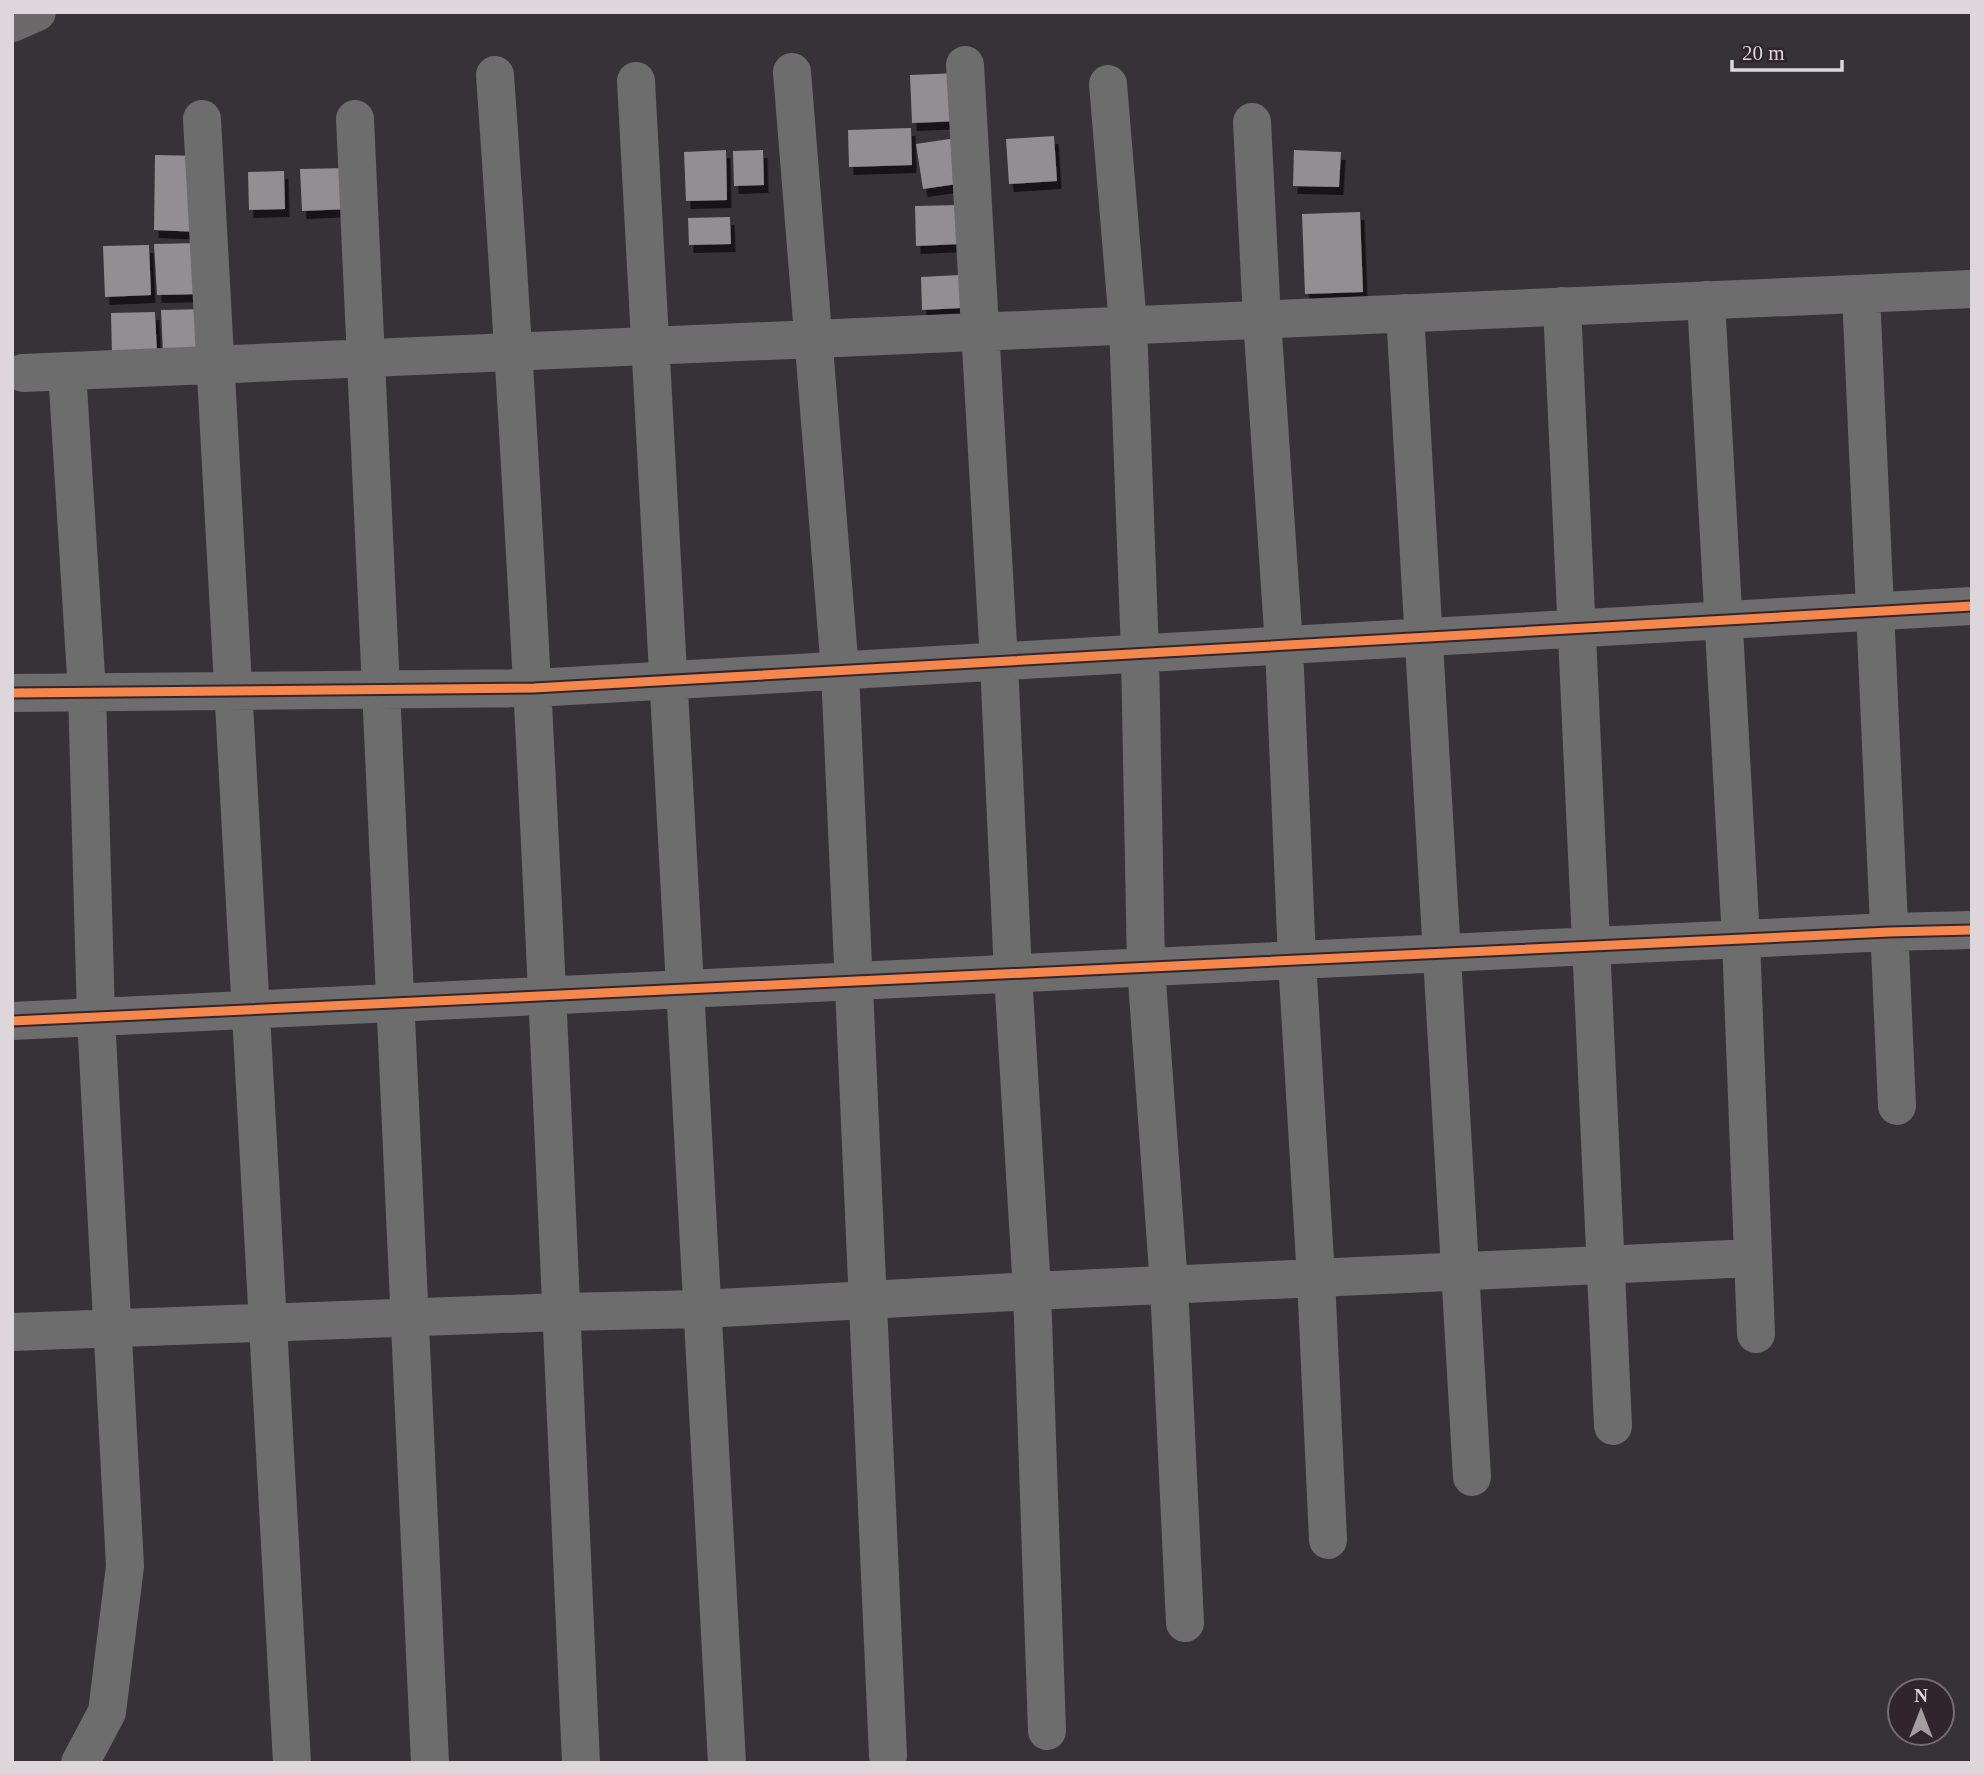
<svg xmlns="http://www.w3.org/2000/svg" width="1984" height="1775" font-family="Georgia,serif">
<defs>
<filter id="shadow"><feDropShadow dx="4.5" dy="8" stdDeviation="0" flood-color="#0009"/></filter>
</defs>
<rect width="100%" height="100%" fill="#373237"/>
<path fill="#928e92" filter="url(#shadow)" d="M959,73L961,121L912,123L910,75Z
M911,128L912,165L849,167L848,130Z
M1054,136L1057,181L1009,184L1006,139Z
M956,138L964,183L923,189L916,144Z
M726,150L727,200L686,201L684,152Z
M763,150L764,185L734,186L733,151Z
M1294,150L1341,152L1339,187L1293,186Z
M155,155L202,156L200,232L154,230Z
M347,168L349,209L302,211L300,169Z
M284,171L285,209L249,210L248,172Z
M960,205L961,244L916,246L915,206Z
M1360,212L1363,292L1305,294L1302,214Z
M730,217L731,244L689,245L688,218Z
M200,243L202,294L157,295L154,244Z
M149,245L151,295L105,297L103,246Z
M959,275L961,308L922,310L921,277Z
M210,309L212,351L163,353L161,310Z
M155,312L157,354L112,355L111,313Z"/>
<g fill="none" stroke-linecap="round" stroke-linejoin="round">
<path stroke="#6d6d6d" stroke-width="38" d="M965,65L999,662L1013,974L1032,1291L1047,1731
M792,72L840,671L888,1756
M495,75C535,637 556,1200 581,1763
M636,81L727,1763
M1108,84L1128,325L1140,654L1146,967L1169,1285L1185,1623
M202,119L292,1763
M355,119L430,1763
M1252,122L1262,319L1284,646L1297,960L1316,1278L1328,1540
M1861,294L1897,1106
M1706,300L1741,939L1756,1334
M1562,306L1613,1426
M1405,313L1472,1477
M67,371L87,692L96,1017L125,1566L107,1712L80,1763
M23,373L1972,289
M12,693L534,688L1972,606
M12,1021L1889,932L1972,930
M12,1332L561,1312L702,1309L1032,1291L1753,1258"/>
<path stroke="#6c696a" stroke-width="38" d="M12,23L37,12"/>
<defs>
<path id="cycleway" d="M12,693L534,688L1972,606
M12,1021L1889,932L1972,930"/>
</defs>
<use href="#cycleway" stroke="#30252d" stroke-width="13"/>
<use href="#cycleway" stroke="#f5874c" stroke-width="9"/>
</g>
<rect width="1984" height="1775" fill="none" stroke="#ddd6db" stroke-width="28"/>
<g transform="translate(1921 1712)"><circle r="33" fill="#30252d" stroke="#756c73" stroke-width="2"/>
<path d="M0-5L12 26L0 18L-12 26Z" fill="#a39da2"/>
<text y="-10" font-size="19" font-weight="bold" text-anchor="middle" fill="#ddd6db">N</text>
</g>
<path d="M1732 60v10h110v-10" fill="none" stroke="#ddd6db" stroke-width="3.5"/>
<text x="1742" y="60" font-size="21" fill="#ddd6db" stroke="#30252d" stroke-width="5" paint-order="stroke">20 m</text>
</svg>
